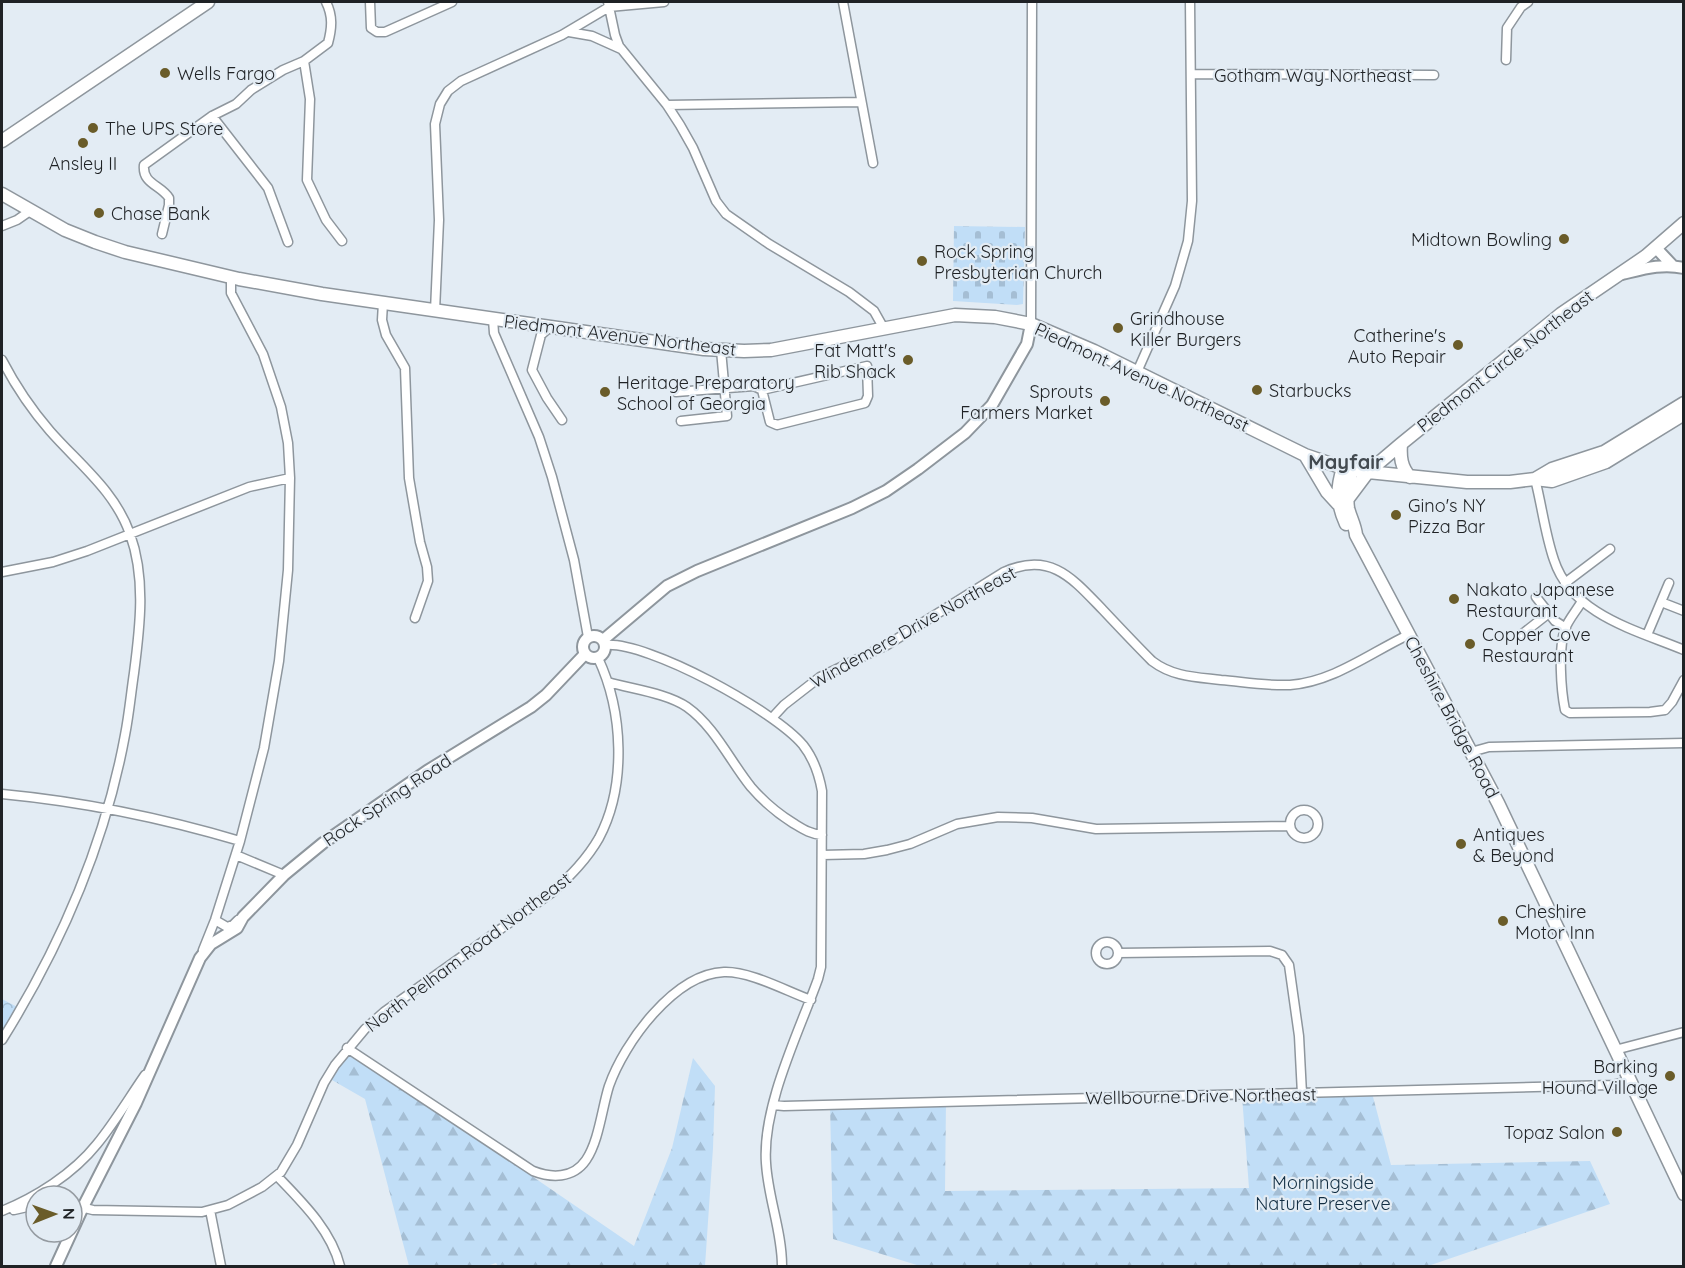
<svg xmlns="http://www.w3.org/2000/svg" width="1685" height="1268" font-family="Quicksand,sans-serif">
<defs>
<pattern id="forest-firs" width="22" height="20" patternUnits="userSpaceOnUse" patternTransform="scale(1.5)"><rect width="22" height="20" fill="#c1def7"/><path d="M5 1l3.5 6h-7zM16 11l3.5 6h-7z" fill="#a5bed4"/></pattern>
<pattern id="cemetery-stones" width="16" height="16" patternUnits="userSpaceOnUse" patternTransform="scale(1.5)"><rect width="16" height="16" fill="#c1def7"/><path d="M2 7V4a2 2 0 0 1 4 0v3zM10 15v-3a2 2 0 0 1 4 0v3z" fill="#a5bed4"/></pattern>
<pattern id="park-crowns" width="20" height="18" patternUnits="userSpaceOnUse" patternTransform="scale(1.5)"><rect width="20" height="18" fill="#c1def7"/><path d="M2 6a3 3 0 1 1 6 0M12 15a3 3 0 1 1 6 0" fill="none" stroke="#a5bed4"/></pattern>
</defs>
<rect width="100%" height="100%" fill="#e3ecf4"/>
<path fill="url(#forest-firs)" d="M348,1050L634,1246L672,1148L693,1058L715,1086L713,1148L705,1266H498L496,1263L487,1266H409L365,1099L332,1080Z
M1372,1093L1391,1165L1590,1161L1610,1204L1428,1266H920L833,1239L830,1104L946,1101L945,1191L1249,1188L1242,1096Z"/>
<path fill="url(#cemetery-stones)" d="M954,226L1025,227L1023,304L1017,305L953,301Z"/>
<path fill="url(#park-crowns)" d="M2,999L21,1009L2,1040Z"/>
<g fill="none" stroke-linecap="round" stroke-linejoin="round">
<defs>
<path id="minor" d="M370,2L371,28L377,32H385L452,2
M608,2L615,35L619,46L667,105L680,125L693,148L716,201L726,214L769,244L849,292L874,311L883,327
M843,2L873,163
M569,32L592,36L621,49
M1506,60L1507,28L1521,7L1528,2
M304,61L310,99L307,180L326,220L342,241
M1191,74L1434,75
M667,105L861,102
M212,116L268,188L288,242
M2,226L17,220L30,211
M162,234L169,205V198C161,185 142,184 144,165L212,116L236,104L251,90L283,70L304,61L328,43C332,28 333,16 326,2
M383,303L382,320L386,335L405,368L409,478L420,542L427,567L428,581L415,618
M435,311L439,220L435,124L440,104L448,91L461,81L562,35L609,7L664,2
M493,319L494,333L539,437L552,477L574,560L588,637
M1031,324L1032,2
M550,327L541,335L532,370L547,398L562,420
M2,360C15,385 31,409 50,431C79,464 115,491 130,534C146,578 140,627 134,673C131,693 129,715 125,735C105,844 60,947 2,1040
M867,366L868,396L865,403L777,425L770,422L762,390Z
M1137,372L1175,286L1188,241L1192,201L1190,2
M676,392L754,386L762,390
M681,421L727,416L721,350
M1535,479C1542,506 1545,534 1554,560C1572,615 1636,630 1684,650
M2,572L53,562L87,551L249,487L290,478
M1565,583L1610,549
M1536,597L1555,621L1566,628
M1582,601C1577,610 1568,620 1565,629C1558,649 1561,690 1565,710L1570,713L1650,712L1665,710L1672,702L1684,680
M1661,602L1684,611
M1521,635L1549,613
M1647,635L1669,583
M605,645C648,641 775,711 803,745C814,759 819,774 822,791L821,967L818,979C799,1032 762,1106 766,1163C768,1198 782,1231 782,1266
M608,682C631,689 667,693 687,707C715,727 730,761 751,787C763,801 777,813 793,823C803,829 810,834 822,835
M772,718L784,705L820,677L887,645L1004,572C1051,551 1073,579 1103,610C1119,627 1135,644 1152,661C1173,677 1196,677 1221,680C1244,682 1267,686 1290,685C1333,682 1370,653 1408,635
M1471,752L1489,747L1684,743
M2,794C86,802 159,817 240,841
M1290 824a14 14 0 1 1 28 0a14 14 0 1 1-28 0Z
M236,855L284,875
M822,855L864,854L887,850L910,844L957,824L998,817L1032,818L1096,829L1290,826
M215,920L227,927L233,925L238,920
M1096 953a11 11 0 1 1 22 0a11 11 0 1 1-22 0Z
M203,950L215,920L240,841L264,748L279,661L288,570L290,478L288,443L281,407L263,354L231,293V277
M1118,953L1270,951L1282,955L1289,965L1299,1036L1302,1094
M347,1048L533,1171C551,1178 573,1179 586,1160C599,1141 602,1108 609,1086C624,1043 674,974 724,972C750,971 786,991 811,1000
M1615,1050L1684,1032
M773,1105L784,1106L1612,1085L1629,1081
M277,1176C302,1202 331,1230 340,1266
M72,1205L93,1210L202,1212L228,1205L262,1187L281,1172L297,1145L324,1083L335,1065L365,1029L384,1012L554,891C571,875 587,859 599,838C627,785 623,711 598,658
M14,1210L36,1205
M210,1210L221,1266
M2,1211C36,1197 73,1174 97,1144C115,1122 129,1098 145,1075"/>
<path id="tertiary" d="M1656,248L1672,265
M1622,274C1643,269 1662,263 1684,268
M583 647a11 11 0 1 1 22 0a11 11 0 1 1-22 0Z
M603,640L667,586L697,571L852,508L886,491L918,469L965,433L992,405L1027,344L1031,324
M56,1266L83,1207L136,1103L200,958L211,944L237,928L243,917L284,875L323,843L427,771L531,707L546,695L585,654"/>
<path id="secondary" d="M2,141L208,2
M2,194L65,230L95,242L125,252L239,279L322,294L704,349L744,351L771,350L955,315L995,317L1031,324L1094,351L1305,455L1343,468L1368,472L1467,482H1510L1535,479L1552,481L1606,462L1684,414
M1401,444C1400,457 1401,467 1410,477
M1305,455L1327,492L1338,504
M1343,468C1336,490 1337,504 1346,524
M1352,470C1349,482 1346,495 1348,508C1350,517 1355,525 1356,535L1498,803L1684,1194
M1535,479L1552,469L1604,452L1684,403
M1347,500L1368,472L1401,444L1561,314L1646,256L1684,223"/>
</defs>
<use href="#minor" stroke="#8e969d" stroke-width="11"/>
<use href="#tertiary" stroke="#8e969d" stroke-width="14"/>
<use href="#secondary" stroke="#8e969d" stroke-width="15"/>
<use href="#minor" stroke="#fff" stroke-width="8"/>
<use href="#tertiary" stroke="#fff" stroke-width="10"/>
<use href="#secondary" stroke="#fff" stroke-width="12"/>
</g>
<g fill="#6a5c29" stroke="#e3ecf4" stroke-width="2">
<circle cx="165" cy="73" r="6"/>
<circle cx="93" cy="128" r="6"/>
<circle cx="83" cy="143" r="6"/>
<circle cx="99" cy="213" r="6"/>
<circle cx="1564" cy="239" r="6"/>
<circle cx="922" cy="261" r="6"/>
<circle cx="1118" cy="328" r="6"/>
<circle cx="1458" cy="345" r="6"/>
<circle cx="908" cy="360" r="6"/>
<circle cx="1257" cy="390" r="6"/>
<circle cx="605" cy="392" r="6"/>
<circle cx="1105" cy="401" r="6"/>
<circle cx="1396" cy="515" r="6"/>
<circle cx="1454" cy="599" r="6"/>
<circle cx="1470" cy="644" r="6"/>
<circle cx="1461" cy="844" r="6"/>
<circle cx="1503" cy="921" r="6"/>
<circle cx="1670" cy="1076" r="6"/>
<circle cx="1617" cy="1132" r="6"/>
</g>
<g text-anchor="middle" dominant-baseline="central" stroke-width="4.5" stroke-linejoin="round" paint-order="stroke">
<g font-size="18" fill="#1f2225" stroke="#e3ecf4" text-anchor="start">
<text x="177" y="73">Wells Fargo</text>
<text x="105" y="128">The UPS Store</text>
<text x="83" y="163" text-anchor="middle">Ansley II</text>
<text x="111" y="213">Chase Bank</text>
<text x="1552" y="239" text-anchor="end">Midtown Bowling</text>
<text x="934" y="251">Rock Spring<tspan x="934" dy="21">Presbyterian Church</tspan></text>
<text x="1130" y="318">Grindhouse<tspan x="1130" dy="21">Killer Burgers</tspan></text>
<text x="1446" y="335" text-anchor="end">Catherine's<tspan x="1446" dy="21">Auto Repair</tspan></text>
<text x="896" y="350" text-anchor="end">Fat Matt's<tspan x="896" dy="21">Rib Shack</tspan></text>
<text x="617" y="382">Heritage Preparatory<tspan x="617" dy="21">School of Georgia</tspan></text>
<text x="1269" y="390">Starbucks</text>
<text x="1093" y="391" text-anchor="end">Sprouts<tspan x="1093" dy="21">Farmers Market</tspan></text>
<text x="1408" y="505">Gino's NY<tspan x="1408" dy="21">Pizza Bar</tspan></text>
<text x="1466" y="589">Nakato Japanese<tspan x="1466" dy="21">Restaurant</tspan></text>
<text x="1482" y="634">Copper Cove<tspan x="1482" dy="21">Restaurant</tspan></text>
<text x="1473" y="834">Antiques<tspan x="1473" dy="21">&amp; Beyond</tspan></text>
<text x="1515" y="911">Cheshire<tspan x="1515" dy="21">Motor Inn</tspan></text>
<text x="1658" y="1066" text-anchor="end">Barking<tspan x="1658" dy="21">Hound Village</tspan></text>
<text x="1605" y="1132" text-anchor="end">Topaz Salon</text>
</g>
<g font-size="18" fill="#1f2225" stroke="#e3ecf4">
<text x="1313" y="75">Gotham Way Northeast</text>
<text transform="translate(620 335) rotate(7)">Piedmont Avenue Northeast</text>
<text transform="translate(1505 361) rotate(-38)">Piedmont Circle Northeast</text>
<text transform="translate(1142 377) rotate(25)">Piedmont Avenue Northeast</text>
<text transform="translate(913 627) rotate(-29)">Windemere Drive Northeast</text>
<text transform="translate(1452 717) rotate(62)">Cheshire Bridge Road</text>
<text transform="translate(387 800) rotate(-34)">Rock Spring Road</text>
<text transform="translate(468 952) rotate(-37)">North Pelham Road Northeast</text>
<text transform="translate(1201 1096) rotate(-1)">Wellbourne Drive Northeast</text>
</g>
<g font-size="18" fill="#122e43" stroke="#e3ecf4">
<text x="1323" y="1182">Morningside<tspan x="1323" dy="21">Nature Preserve</tspan></text>
</g>
<g font-size="20" font-weight="bold" fill="#434a50" stroke="#e3ecf4">
<text x="1346" y="461">Mayfair</text>
</g>
</g>
<rect width="1685" height="1268" fill="none" stroke="#1f2225" stroke-width="6"/>
<g transform="translate(54 1214) rotate(89)"><circle r="28" fill="#e3ecf4" stroke="#959ba1" stroke-width="1.5"/>
<path d="M0-4.5L10 22L0 15L-10 22Z" fill="#6a5c29"/>
<text y="-9" font-size="16" font-weight="bold" text-anchor="middle" fill="#1f2225">N</text>
</g>
</svg>
